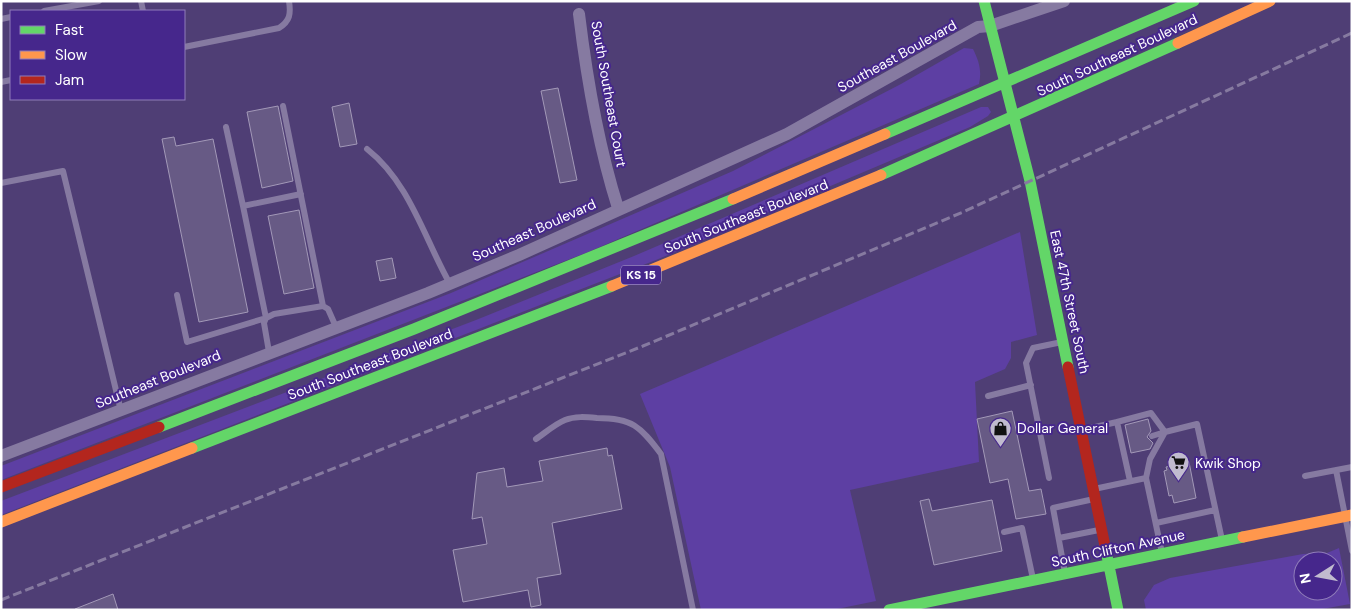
<svg xmlns="http://www.w3.org/2000/svg" width="1353" height="611" font-family="'DM Sans',sans-serif">
<rect width="100%" height="100%" fill="#4f3e75"/>
<path fill="#5d3fa3" fill-rule="evenodd" d="M964,48L973,49C979,61 982,71 979,84L588,252L1,480V466L451,293L733,171L901,84Z
M981,107H988L991,112L988,116L970,127L656,260L1,515V501L476,320L634,256Z
M1020,232L1037,335L1011,342V358L1005,369L975,382L979,462L850,490L876,601L832,610H701L670,467L640,394Z
M1339,548L1350,604L1317,610H1146L1144,600L1154,585L1170,578L1303,554L1327,553ZM1303,561H1333V591H1303Z"/>
<path fill="#675a85" stroke="#a399b8" d="M558,88L577,180L560,183L541,91Z
M349,103L357,144L340,147L332,107Z
M278,106L293,181L262,188L247,112Z
M174,137L176,146L213,139L248,312L199,322L162,139Z
M299,210L314,288L284,294L268,216Z
M392,258L396,278L380,281L376,261Z
M1012,411L1029,491L1041,489L1046,514L1016,519L1008,479L990,483L977,419Z
M1148,419L1151,431L1147,437L1153,443L1150,449L1131,453L1125,425Z
M607,448L608,456L612,455L622,509L552,523L561,574L537,578L541,605L531,607L528,590L463,602L453,550L487,544L482,517L472,519L477,473L504,468L507,487L543,481L539,461Z
M1189,462L1196,498L1174,503L1172,495L1169,496L1164,471L1167,470L1166,467Z
M929,499L932,511L992,500L1002,551L934,565L920,501Z
M113,594L118,610H75V609Z"/>
<g fill="none" stroke-linecap="round" stroke-linejoin="round">
<path stroke="#867aa1" stroke-width="6" d="M141,1L143,11
M44,11L99,1
M1,19L11,17
M184,47L279,28C290,21 291,14 289,1
M1,82L11,80
M283,106L323,306
M226,127L243,206
M367,149C410,183 424,238 450,284
M1,183L63,171L121,411
M177,295L187,342L266,318L243,206L301,194
M269,352L264,323L266,318L274,314L323,306L328,309L336,327
M988,396L1031,385
M1117,422L1151,413L1165,432L1152,436
M1082,430L1117,422L1130,481
M536,439C545,433 555,424 565,420C575,416 586,417 597,418C632,418 640,426 661,454L693,610
M1336,470L1352,551
M1305,476L1352,467
M1049,478L1026,363L1033,348L1062,342
M1146,478L1150,459L1165,432L1197,424L1222,540
M1094,489L1146,478L1162,553
M1156,523L1215,510
M1004,532L1022,528L1033,579
M1059,538L1099,530
M1065,573L1053,508L1094,499"/>
<path stroke="#867aa1" stroke-width="12" d="M579,14C587,80 598,145 618,208
M1,456L428,293L519,255L787,134L978,27L990,26L1064,1"/>
<path stroke="#63d668" stroke-width="11" d="M984,1L1030,181L1068,367
M885,134L1194,1
M881,175L1178,43
M159,427L414,329L733,199
M192,448L612,286
M1105,546L1118,610
M889,610L1243,537"/>
<path stroke="#ff974d" stroke-width="11" d="M1178,43L1270,1
M733,199L885,134
M612,286L881,175
M1,522L192,448
M1243,537L1352,515"/>
<path stroke="#b3261e" stroke-width="11" d="M1068,367L1105,546
M1,487L159,427"/>
<path stroke="#867aa0" stroke-width="3" stroke-dasharray="9 4" stroke-linecap="butt" d="M1,600L643,346L963,212L1352,33"/>
</g>
<defs>
<symbol id="shop-pin" viewBox="-11 -11 22 30"><path d="M0 17L-7.5 6A9.5 9.5 0 1 1 7.5 6Z" fill="#c1bbcf" stroke="#46278c"/><path d="M-5-2.5h2.3a2.7 3.5 0 0 1 5.4 0H5L5.5 6h-11ZM-1.5-2.5h3a1.5 2.3 0 0 0-3 0Z" fill="#111"/></symbol>
<symbol id="supermarket-pin" viewBox="-11 -11 22 30"><path d="M0 17L-7.5 6A9.5 9.5 0 1 1 7.5 6Z" fill="#c1bbcf" stroke="#46278c"/><path d="M-6-5.5h2.5l.6 2H6L4.5 2H-2.5L-4.4-4H-6ZM-1.5 3.2a1.3 1.3 0 1 0 .1 0ZM3 3.2a1.3 1.3 0 1 0 .1 0Z" fill="#111"/></symbol>
</defs>
<g fill-rule="evenodd">
<use href="#shop-pin" x="988" y="416" width="25" height="34"/>
<use href="#supermarket-pin" x="1166" y="450" width="25" height="34"/>
</g>
<g text-anchor="middle" dominant-baseline="central" stroke-width="4" stroke-linejoin="round" paint-order="stroke">
<rect fill="#46278c" stroke="#c8bedc" stroke-width="1" x="621" y="265.5" width="40" height="19" rx="4"/>
<g font-size="12" font-weight="bold" fill="#fff">
<text x="641" y="275">KS 15</text>
</g>
<g font-size="14" fill="#fff" stroke="#46278c">
<text transform="translate(1117 55) rotate(-25)">South Southeast Boulevard</text>
<text transform="translate(897 56) rotate(-29)">Southeast Boulevard</text>
<text transform="translate(609 94) rotate(80)">South Southeast Court</text>
<text transform="translate(746 216) rotate(-22)">South Southeast Boulevard</text>
<text transform="translate(534 230) rotate(-24)">Southeast Boulevard</text>
<text transform="translate(1070 302) rotate(78)">East 47th Street South</text>
<text transform="translate(370 364) rotate(-21)">South Southeast Boulevard</text>
<text transform="translate(158 379) rotate(-22)">Southeast Boulevard</text>
<text transform="translate(1118 548) rotate(-12)">South Clifton Avenue</text>
</g>
<g font-size="14" fill="#fff" stroke="#46278c" text-anchor="start">
<text x="1017" y="428">Dollar General</text>
<text x="1195" y="463">Kwik Shop</text>
</g>
</g>
<rect width="1353" height="611" fill="none" stroke="#ffffff" stroke-width="5"/>
<rect x="10" y="10" width="175" height="90" fill="#46278c" stroke="#907dba"/>
<rect x="20" y="26" width="25" height="8" fill="#63d668" stroke="#907dba"/>
<text x="55" y="35" font-size="15" fill="#ffffff">Fast</text>
<rect x="20" y="51" width="25" height="8" fill="#ff974d" stroke="#907dba"/>
<text x="55" y="60" font-size="15" fill="#ffffff">Slow</text>
<rect x="20" y="76" width="25" height="8" fill="#b3261e" stroke="#907dba"/>
<text x="55" y="85" font-size="15" fill="#ffffff">Jam</text>
<g transform="translate(1318 576) rotate(259)"><circle r="24" fill="#46278c" stroke="#907dba"/>
<path d="M0-4L9 19L0 12L-9 19Z" fill="#c1bbcf"/>
<text y="-8" font-size="14" font-weight="bold" text-anchor="middle" fill="#ffffff">N</text>
</g>
</svg>
